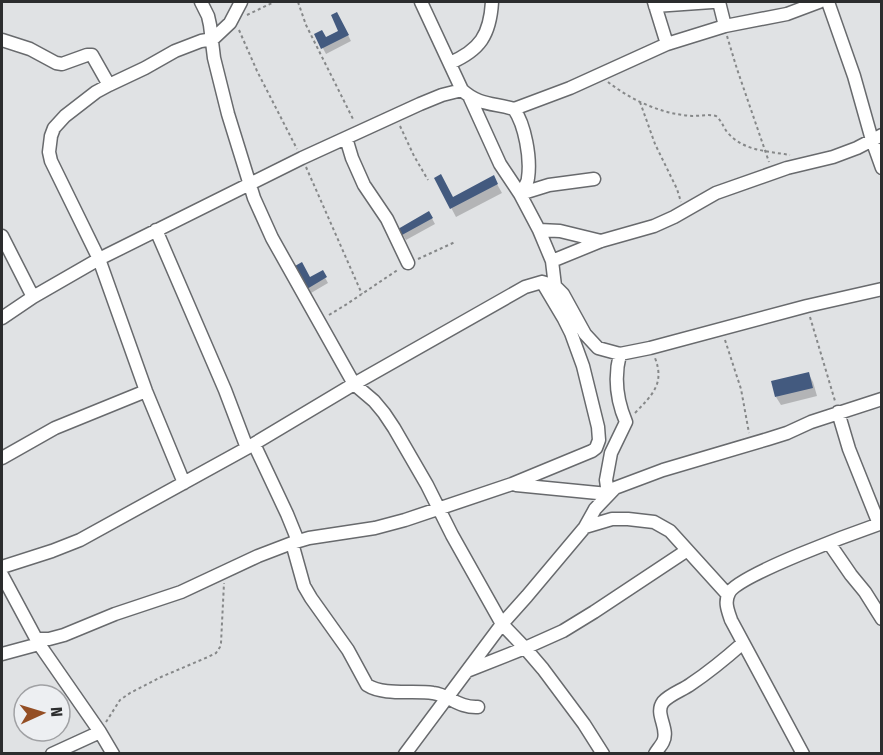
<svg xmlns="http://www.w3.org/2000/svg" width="883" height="755" font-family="'Fira Sans Condensed',sans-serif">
<rect width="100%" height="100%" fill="#e0e2e4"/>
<path fill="#0003" d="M337,14L351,41L326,54L316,35L326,39L340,31Z
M493,177L502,193L456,217L436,179L453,199Z
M429,213L435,224L406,240L400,230Z
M297,267L310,279L322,272L328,283L311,293Z
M808,373L813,382L817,396L781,405L776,397Z"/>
<path fill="#435a7f" d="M337,12L349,35L321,49L314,34L322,30L326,37L338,31L331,15Z
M441,174L453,197L494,175L498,184L450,209L434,178Z
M429,211L433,218L402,235L398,229Z
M302,262L310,277L323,270L327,277L307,289L295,266Z
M809,372L813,388L775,397L771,381Z"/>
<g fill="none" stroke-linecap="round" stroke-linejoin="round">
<defs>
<path id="minor" d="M201,2L208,16L210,25L214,58L228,114L254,198L272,238L354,384L374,401L384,413L394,428L427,485L452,535L502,624L525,648L543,669L584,724L603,754
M421,2L462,90C478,105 493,103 514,109C525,125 531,158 528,178C528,183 523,189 520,194L539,230L552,261
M654,2L667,44
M719,2L725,26
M828,2L854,76L872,140L882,168
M655,6L712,2
M2,40L30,49L56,63L62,64L87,55H92L109,85
M450,63C480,50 490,35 492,2
M470,98L500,164L520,194L549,185L594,179
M514,109L570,88L667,44L725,26L787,14L819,2
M346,138L352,158L364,185L387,219L408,263
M156,230L225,390L247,448
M539,230L560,231L601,241
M2,236L33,297L99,259L302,158L420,104L442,95L462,90
M555,286L552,261L601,241L654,226L674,217L716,193L787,168L833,157L857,148L882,135
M2,318L33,297
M838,412L849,449L879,524
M254,444L287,514L298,541
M2,458L55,428L146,391
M184,483L146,391L99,259L51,161L49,152L51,136L54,128L65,116L96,92L109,85L145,68L175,51L201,41L213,39L230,23L241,2
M516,485L608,494L606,480L611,453L626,422C617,401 614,377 620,354
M585,527L612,519H628L654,522L670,531L728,595
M292,543L304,586L311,598L348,650L367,685C384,696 413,690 433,693C450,695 458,708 478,707
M829,543L851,575L865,592L882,619
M2,567L52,551L80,540L247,448L354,384L525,287L542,282L555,286L563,294L585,334L598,348L620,354L650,348L807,306L882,289
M2,575L39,644
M36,639H49L64,635L115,614L181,592L258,556L292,543L309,538L375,528L405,520L512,484L592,451L596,448L599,440L598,427L583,366L571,333L564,319L542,282
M2,654L39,644L100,732L113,754
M467,671L525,648L563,631L594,612L686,551
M52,754L100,732
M405,754L502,624L527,596L585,527L595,509L615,488L663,470L768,439L787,433L811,422L882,399
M655,754C657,750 661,746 663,742C670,729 654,714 663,702C670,694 683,690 691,684C709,672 726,658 743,643
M803,754L731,620C728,611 724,602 729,593C738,575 856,532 882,523"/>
</defs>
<use href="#minor" stroke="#686a6d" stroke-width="15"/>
<path stroke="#868889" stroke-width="2" stroke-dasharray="3 3" stroke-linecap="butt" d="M298,2L306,25L354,121
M247,15L274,2
M239,30L257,71L297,149
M727,36L737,69L769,162
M608,82C631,100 661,114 692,116C700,116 708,114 716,116C721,120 723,126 727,132C743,151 767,151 790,155
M640,102L655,144L677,189L681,202
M400,126L414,156L428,180
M306,167L362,294
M418,259L455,242
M329,315L347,304L399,269
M810,317L835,401
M725,340L741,389L749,433
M635,413C652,395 665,384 655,358
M106,722L120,700L130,693L161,677L208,657L216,653L220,647L221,643L224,583"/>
<use href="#minor" stroke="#fff" stroke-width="12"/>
</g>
<rect width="883" height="755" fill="none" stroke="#2c2d2e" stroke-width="6"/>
<g transform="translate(42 713) rotate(86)"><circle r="28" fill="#edeff2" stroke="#a0a1a4" stroke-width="1.5"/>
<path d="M0-4.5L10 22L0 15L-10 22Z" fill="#944e24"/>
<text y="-9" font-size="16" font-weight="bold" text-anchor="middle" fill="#2c2d2e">N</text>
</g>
</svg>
